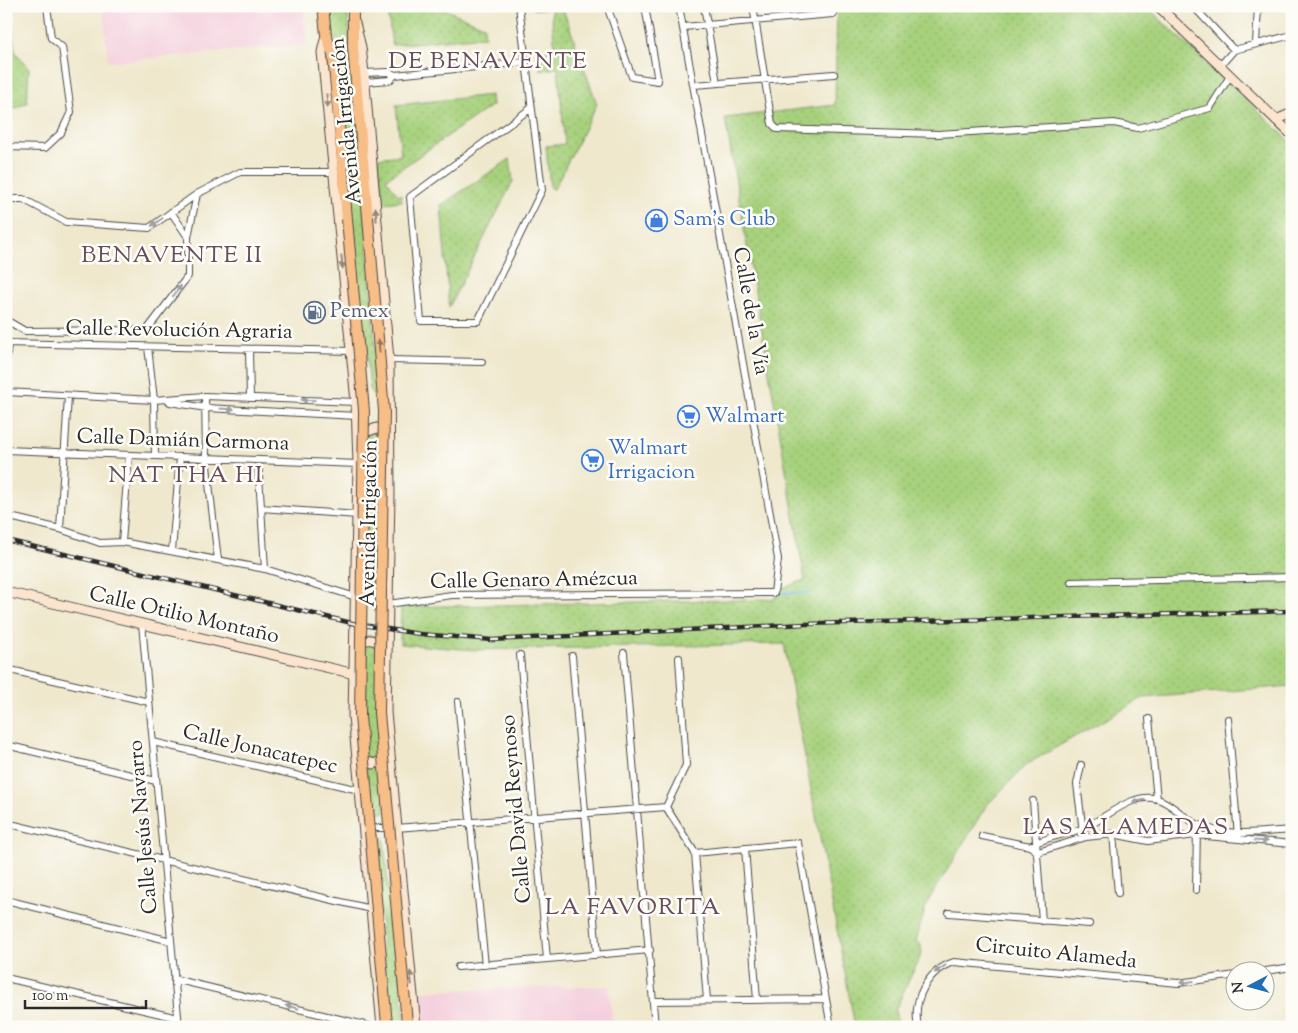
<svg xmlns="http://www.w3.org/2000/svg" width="1298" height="1033" font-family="'Sorts Mill Goudy',serif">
<defs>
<pattern id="green-dots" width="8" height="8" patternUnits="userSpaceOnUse" patternTransform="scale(1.25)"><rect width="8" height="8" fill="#a7d17d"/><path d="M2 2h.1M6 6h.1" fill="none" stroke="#90b46c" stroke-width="1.8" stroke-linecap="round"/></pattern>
</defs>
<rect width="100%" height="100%" fill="#fdfcf7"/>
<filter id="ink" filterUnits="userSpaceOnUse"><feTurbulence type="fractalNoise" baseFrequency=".02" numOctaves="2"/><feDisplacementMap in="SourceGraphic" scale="10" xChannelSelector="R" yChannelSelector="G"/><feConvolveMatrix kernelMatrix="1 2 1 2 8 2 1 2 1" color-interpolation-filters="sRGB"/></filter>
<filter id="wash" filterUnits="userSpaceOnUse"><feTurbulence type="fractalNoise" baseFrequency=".0096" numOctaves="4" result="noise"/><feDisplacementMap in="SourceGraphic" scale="20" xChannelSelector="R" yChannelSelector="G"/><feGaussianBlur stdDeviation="1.12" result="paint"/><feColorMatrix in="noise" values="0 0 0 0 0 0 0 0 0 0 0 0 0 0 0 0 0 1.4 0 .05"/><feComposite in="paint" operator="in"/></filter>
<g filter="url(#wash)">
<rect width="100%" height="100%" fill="#efe8cd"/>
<path fill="#f4cfdd" d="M103,6H303L307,44L108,62Z
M609,986L613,1027H422L419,991Z"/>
<path fill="url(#green-dots)" stroke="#697e54" d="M6,6H10L15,52L29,68L27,103L13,109L6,108Z
M329,6H347L357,103L379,396L373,395L370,389L364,326L358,303Z
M387,6H437L484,26L485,36L392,45Z
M533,6H562L597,104L554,189L550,188L546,146L565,144L558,68L541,70L539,52L555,50L551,8L534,10Z
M837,6H1146L1292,143V686L1143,698L1027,764L986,806L927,903L916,941L921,945L922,953L895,1010L898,1027H855L784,644L473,650L400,644L401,607L775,599L777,590L805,580L725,118L835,105Z
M491,95L492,105L386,179L398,195H401L402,201L384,203L378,158L401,155L396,105Z
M510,159L513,181L449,307L441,205Z
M372,424H376L379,427V590L372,593L366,589L368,426Z
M369,635L377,637L385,812L369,814L364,743L366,637Z
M379,832L384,839L389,897L395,913L405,1027H389L374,833Z"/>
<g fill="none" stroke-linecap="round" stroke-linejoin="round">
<path stroke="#63b9e0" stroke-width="2.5" d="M775,593H808"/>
</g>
</g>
<g filter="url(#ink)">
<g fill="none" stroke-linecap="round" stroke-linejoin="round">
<defs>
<path id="street" d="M519,6L542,190L478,321H421L410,197L530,109
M607,6L632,77L658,81L645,6
M704,6L717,83
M753,6L772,124L777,129L938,134L1114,123L1138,128L1210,108L1230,76
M1193,6L1234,50
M683,27L833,14
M1256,44L1258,6
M1220,66L1234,50L1292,35
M364,73L389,72L395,75L525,62
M365,82L390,80L395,75
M694,85L834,74
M6,147L45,148L61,133L71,112L62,47L51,38L47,6
M6,199H23L66,222L149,228L197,194L240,172H334
M171,212L188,237
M6,320L25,331L147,330L188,276V237L197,194
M6,343L351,351
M148,347L154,400L155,456
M249,349L250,398
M389,360L482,362
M6,363L8,344
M6,392L154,400L205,396L356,402
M205,396L206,458L218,560
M170,402L206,408L357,416
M6,450L358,464
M258,460L265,569
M261,508L358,515
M6,516L60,529L100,543L122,542L265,569L356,597L388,604L452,595L774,593L778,559L679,6
M60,529L68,396
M122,542L129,455
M172,551L180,457
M1071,582L1292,577
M142,624L179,1027
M624,653L655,1027
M520,655L547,959
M572,656L597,955
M679,658L686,765L666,807L695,853L707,1000
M6,669L149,702
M458,702L485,965
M1149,719L1157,799
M1228,719L1238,836
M153,742L359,790
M6,745L156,781
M1081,765L1077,784L1083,832
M1033,801L1042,921
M6,823L371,909
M368,828H396L666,807
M1113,834L1118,893
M982,836L1030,846L1038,852L1086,837L1113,834L1148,841L1196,835L1292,844
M1030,846C1046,836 1063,836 1081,829C1104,821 1131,791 1158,799C1173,804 1183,818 1197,824C1225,838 1262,832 1292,830
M745,848L757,1000
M695,853L798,843L831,1027
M1196,890L1197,825
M6,900L171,941
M949,913L1089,924
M458,967L650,950
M1266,971L1292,967
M6,978L178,1018
M174,979L373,1027
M654,1001L826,999
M918,1027C912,999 928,970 954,962L1178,983L1236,975"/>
<path id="secondary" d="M1158,6L1292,135
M355,23L361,47L364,73L389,360L390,494L386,712L416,1027
M326,35L322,52L356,402L358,464L353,716L382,1027
M1276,120L1292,113
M360,434L377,428L388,435
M6,592L355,674
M357,646C365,637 376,638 383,648
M360,759L374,764L389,757"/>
<path id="primary" d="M323,6L326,35L333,54L347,219
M353,6V47L368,217"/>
</defs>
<use href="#street" stroke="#484743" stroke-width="8"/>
<use href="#secondary" stroke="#484743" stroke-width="11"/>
<use href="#primary" stroke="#484743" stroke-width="12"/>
<use href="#street" stroke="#fff" stroke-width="6"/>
<use href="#secondary" stroke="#fce5cf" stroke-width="9"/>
<use href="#primary" stroke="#f7be87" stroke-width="10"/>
<defs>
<path id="rail" d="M6,540L356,624L420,634L492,640L806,624L1292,611"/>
</defs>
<use href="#rail" stroke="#2b2b2b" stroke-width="4.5"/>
<use href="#rail" stroke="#fdfcf7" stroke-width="2.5" stroke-dasharray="8" stroke-linecap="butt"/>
<defs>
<path id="primary-bridge" d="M368,217L384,411L379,713L407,1023
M347,219L364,411L360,716L387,1025"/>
</defs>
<use href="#primary-bridge" stroke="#484743" stroke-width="12" stroke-linecap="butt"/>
<use href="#primary-bridge" stroke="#f7be87" stroke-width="10"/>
</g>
<defs><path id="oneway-solid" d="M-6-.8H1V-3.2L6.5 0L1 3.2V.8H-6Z" transform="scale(1.25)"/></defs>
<g fill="#94887d">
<use href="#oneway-solid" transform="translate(327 101) rotate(85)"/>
<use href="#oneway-solid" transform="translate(376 214) rotate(-95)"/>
<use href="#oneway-solid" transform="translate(342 262) rotate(85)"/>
<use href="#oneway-solid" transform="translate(411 978) rotate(-96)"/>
</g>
<g fill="#a0a0a0">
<use href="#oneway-solid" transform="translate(157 222) rotate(145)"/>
<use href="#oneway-solid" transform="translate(177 291) rotate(-53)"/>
<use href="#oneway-solid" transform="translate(308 400) rotate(-178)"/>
<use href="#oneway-solid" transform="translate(227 409) rotate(3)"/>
<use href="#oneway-solid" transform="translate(1139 801) rotate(166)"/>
<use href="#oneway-solid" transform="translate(1261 841) rotate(3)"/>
<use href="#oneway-solid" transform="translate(940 969) rotate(146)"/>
<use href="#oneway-solid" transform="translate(1187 982) rotate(173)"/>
<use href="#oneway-solid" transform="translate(292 1007) rotate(-166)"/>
</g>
<use fill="#917459" href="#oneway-solid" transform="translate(379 346) rotate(-95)"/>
</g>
<defs>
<symbol id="shop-ring" viewBox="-11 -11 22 22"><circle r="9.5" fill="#fdfcf7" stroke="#3f7fe0" stroke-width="1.5"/><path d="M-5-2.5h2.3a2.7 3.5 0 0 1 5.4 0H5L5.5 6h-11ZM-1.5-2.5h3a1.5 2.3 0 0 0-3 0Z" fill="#3f7fe0"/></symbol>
<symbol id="fuel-ring" viewBox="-11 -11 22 22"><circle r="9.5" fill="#fdfcf7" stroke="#5c6f8a" stroke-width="1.5"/><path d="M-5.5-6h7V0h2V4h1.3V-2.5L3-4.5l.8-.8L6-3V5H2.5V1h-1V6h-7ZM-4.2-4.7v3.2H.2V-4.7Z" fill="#5c6f8a"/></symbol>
<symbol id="supermarket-ring" viewBox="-11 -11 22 22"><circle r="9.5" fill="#fdfcf7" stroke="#3f7fe0" stroke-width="1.5"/><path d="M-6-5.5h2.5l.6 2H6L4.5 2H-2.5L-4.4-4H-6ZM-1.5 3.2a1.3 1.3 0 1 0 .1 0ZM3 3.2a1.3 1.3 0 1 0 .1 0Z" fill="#3f7fe0"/></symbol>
</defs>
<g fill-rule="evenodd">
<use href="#shop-ring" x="644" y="208" width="25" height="25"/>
<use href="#fuel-ring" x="302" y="300" width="25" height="25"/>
<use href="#supermarket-ring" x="676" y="404" width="25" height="25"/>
<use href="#supermarket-ring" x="580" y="448" width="25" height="25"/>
</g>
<g text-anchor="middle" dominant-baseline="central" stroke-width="5" stroke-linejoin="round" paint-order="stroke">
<g font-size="21" fill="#2b2b2b" stroke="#fdfcf7">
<text transform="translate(347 121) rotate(-96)">Avenida Irrigación</text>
<text transform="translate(750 311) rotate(80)">Calle de la Vía</text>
<text transform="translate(179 331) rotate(1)">Calle Revolución Agraria</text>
<text transform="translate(183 441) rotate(2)">Calle Damián Carmona</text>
<text transform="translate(370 523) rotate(-89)">Avenida Irrigación</text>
<text transform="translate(534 581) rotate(-1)">Calle Genaro Amézcua</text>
<text transform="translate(184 616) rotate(13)">Calle Otilio Montaño</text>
<text transform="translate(260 750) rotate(13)">Calle Jonacatepec</text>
<text transform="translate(517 809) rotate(-95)">Calle David Reynoso</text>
<text transform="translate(144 827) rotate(-95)">Calle Jesús Navarro</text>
<text transform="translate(1056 954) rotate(6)">Circuito Alameda</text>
</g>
<g font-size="21" fill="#366cbe" stroke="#fdfcf7" text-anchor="start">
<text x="673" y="220">Sam's Club</text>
<text x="705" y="417">Walmart</text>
<text x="608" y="449">Walmart<tspan x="608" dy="24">Irrigacion</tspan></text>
</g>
<g font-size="21" fill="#4e5e75" stroke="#fdfcf7" text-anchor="start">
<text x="330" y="312">Pemex</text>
</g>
<g font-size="24" letter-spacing="1" fill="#684d5d" stroke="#fdfcf7">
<text x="488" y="62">DE BENAVENTE</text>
<text x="172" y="256">BENAVENTE II</text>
<text x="186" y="476">NAT THA HI</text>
<text x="1126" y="828">LAS ALAMEDAS</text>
<text x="633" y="908">LA FAVORITA</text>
</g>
</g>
<rect width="1298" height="1033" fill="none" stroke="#fdfcf7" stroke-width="25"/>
<g transform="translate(1250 986) rotate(264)"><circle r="24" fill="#fdfcf7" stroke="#a9a8a5"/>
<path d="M0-4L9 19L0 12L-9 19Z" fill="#1f6fb2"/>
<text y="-8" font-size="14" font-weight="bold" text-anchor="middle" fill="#2b2b2b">N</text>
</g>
<path d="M25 1000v8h121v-8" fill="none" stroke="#2b2b2b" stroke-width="2.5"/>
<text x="32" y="1000" font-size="15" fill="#2b2b2b" stroke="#fdfcf7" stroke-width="4" paint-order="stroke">100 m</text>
</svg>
